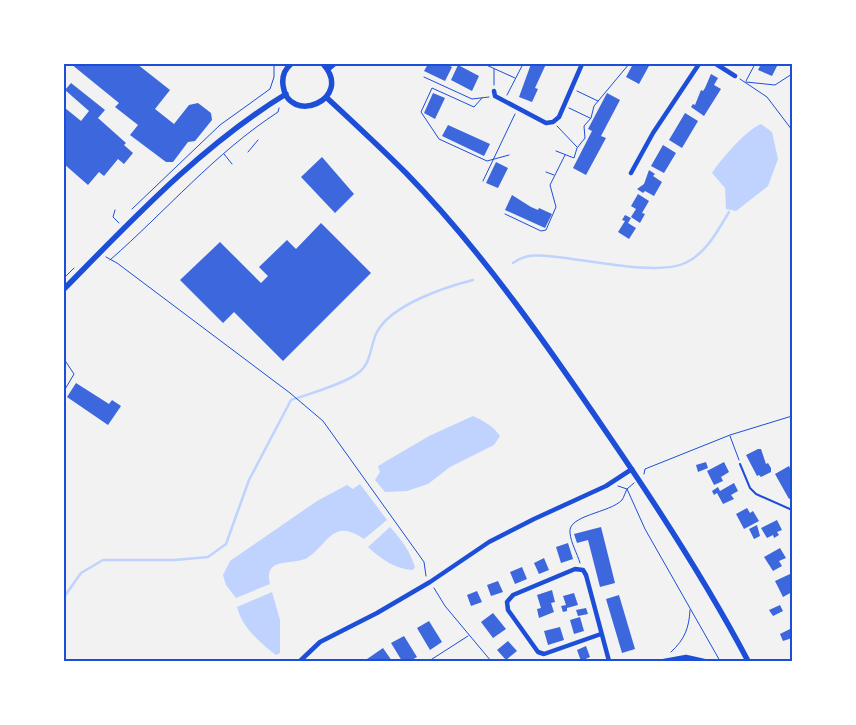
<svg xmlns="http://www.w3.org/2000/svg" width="856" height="725" font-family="Rubik,sans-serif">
<rect width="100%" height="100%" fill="#f2f2f2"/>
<path fill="#bfd3fe" d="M761,124L772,132L778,159L768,186L736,211L726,209L725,188L712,173C721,159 746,130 761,124Z
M473,416C484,421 493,426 500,436L494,445L450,467L428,484L407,491L385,492L375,480L380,472L378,466L429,436Z
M360,484L387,520L364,539C332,517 329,544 307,558C292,566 263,556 270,584L236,598L226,585L223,575L230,561L317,501L347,485L353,489Z
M390,527C401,539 410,551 415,567L413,570C395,569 381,559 368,547Z
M272,592L280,620V653L276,655C260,643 242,627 237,607Z"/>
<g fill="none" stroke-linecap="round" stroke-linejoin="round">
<path stroke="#bfd3fe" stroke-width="2.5" d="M513,263C527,253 540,255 557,257C588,260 659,276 685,263C706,254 718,230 729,212
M64,597L81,573L103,560H175L208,557L226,544L249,480L291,400C309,394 344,384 358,373C372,363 370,345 377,332C391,305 445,287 473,280"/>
</g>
<path fill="#3d67dc" d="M71,64H137L170,90L155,109L174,124L189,105L198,103L211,113L212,120L195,141L188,142L173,162H166L130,135L138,125L115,107L119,103Z
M428,64H446L452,67L445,81L424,71Z
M531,64H546L535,88L538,89L532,102L519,97Z
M633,64H650L639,84L626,77Z
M761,64H778L772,76L758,70Z
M458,65L479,76L472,91L451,80Z
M711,74L718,78L714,85L721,89L704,116L691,107L693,104L695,105L701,90L703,91L705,88Z
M71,83L105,110L98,118L126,143L124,145L133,153L124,164L118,159L104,176L99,172L88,185L64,164V110L65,108L81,121L89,111L65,90Z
M433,93L445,98L435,119L424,113Z
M607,93L620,100L601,136L606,138L586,175L573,168L592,131L588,129Z
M685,113L698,121L682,148L669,140Z
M448,125L490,144L484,156L442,136Z
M663,145L676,153L664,173L651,166Z
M322,157L354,194L335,213L301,177Z
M496,162L508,168L498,188L486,183Z
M649,170L655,174L653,176L662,182L654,196L645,191L643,193L637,189L644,184Z
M638,194L649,201L642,213L645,214L640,223L631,217L636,209L631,206Z
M512,195L531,207L538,210L539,208L552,214L545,228L505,210Z
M625,215L631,218L628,223L636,228L629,239L618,232L625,221L622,220Z
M321,223L371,273L283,361L234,312L223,323L180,280L220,242L261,283L268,276L259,267L287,240L296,249Z
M76,383L109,404L112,400L121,406L108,425L67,397Z
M758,449H761L766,464L768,463L771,468V472L761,477L759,475L757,476L746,455Z
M706,462L708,468L698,472L696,465Z
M724,462L729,472L721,477L723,481L714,485L707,471Z
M789,466L792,472V497L789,499L775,474Z
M734,483L738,491L731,495L734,499L723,504L717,493L714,495L712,491L718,487L720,491Z
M747,508L750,513L753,511L759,521L744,529L736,514Z
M777,520L782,530L777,532L779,535L774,538L773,535L767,538L761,528Z
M757,525L760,536L754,539L749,529Z
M601,527L615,583L600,587L588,540L577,543L574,534Z
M568,543L573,559L561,563L556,547Z
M780,548L786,558L779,561L782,566L773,571L764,557Z
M544,558L549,570L539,574L534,563Z
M522,567L527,579L515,584L510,572Z
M790,574L792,579V592L783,597L775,581Z
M498,581L503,592L491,596L487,585Z
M552,590L555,602L551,603L554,612L539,618L537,609L541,608L537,595Z
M477,591L482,602L471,606L467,595Z
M574,593L578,605L567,608V611L563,612L561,606L566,605L563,596Z
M619,595L635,649L622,653L606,599Z
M780,605L783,611L773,616L769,610Z
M586,608L588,614L578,616L576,610Z
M493,613L506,629L493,638L481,622Z
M580,617L584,631L574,634L570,620Z
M429,621L442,642L430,650L417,628Z
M560,627L564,640L548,645L544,631Z
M790,629L792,638L783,641L780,634Z
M404,636L417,657L410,661H402L391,643Z
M508,641L517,651L506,660L497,650Z
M586,646L590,657L581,661L577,650Z
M383,648L392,661H364L370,657Z"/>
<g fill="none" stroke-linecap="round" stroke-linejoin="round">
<path stroke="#1d4ed8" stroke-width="1" d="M484,64L515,78
M494,69V85
M424,77L472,99L489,97
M740,79L767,97L792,130
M746,81L755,64
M746,82L775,85L792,74
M577,91L598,101
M507,95L523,64
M482,98L474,107L432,88L421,112L439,139L487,161L509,155
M569,108L590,118
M557,126L577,147
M556,151L574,158L577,148L585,138L584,126L591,118L594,106L629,64
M248,152L258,140
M224,154L232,164
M546,172L554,175
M483,181L515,114
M132,209L220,125L270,89L274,77V66L271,64
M115,210L113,217L119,223
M505,214L541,231L546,230L556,207L550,185L565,155
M106,257L117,263L290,393L323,421L424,562L426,576
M110,260C166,211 215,153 278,112L279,108
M64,278L74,268
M64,359L74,374L64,391
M730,436L739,460
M644,474L645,469L730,435L792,416
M634,483L627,489L645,529L720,661
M580,563C577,553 571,543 570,533C567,515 610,513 622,500C624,497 625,493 627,489L618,486
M434,588L445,606L491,661
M671,652C685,639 689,628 690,610
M429,661L468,636"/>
<path stroke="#1d4ed8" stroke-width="2" d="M740,464L750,488L756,494L792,510"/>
<path stroke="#1d4ed8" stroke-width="4.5" d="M716,64L735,76
M494,91L495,96L546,123L553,122L559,117L582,64
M631,173L653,133L699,64
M601,634L544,654L538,652L508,610L507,602L513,595L575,569L583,570L586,575L609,661
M300,661L320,642L377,613L430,582L489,542L534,519L606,486L632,469
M664,661L686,657L704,661"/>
<path stroke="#1d4ed8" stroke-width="5.5" d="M291,64C285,69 282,77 283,85C288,127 355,99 323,64
M328,69L334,64
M326,97C353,122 380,147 406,173C483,252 547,345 609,436C659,509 707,583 748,661
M64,289C132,220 202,145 286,94"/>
</g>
<rect width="856" height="725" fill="none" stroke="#ffffff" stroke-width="130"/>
<rect x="65" y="65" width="726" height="595" fill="none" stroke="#1d4ed8" stroke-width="2"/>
</svg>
